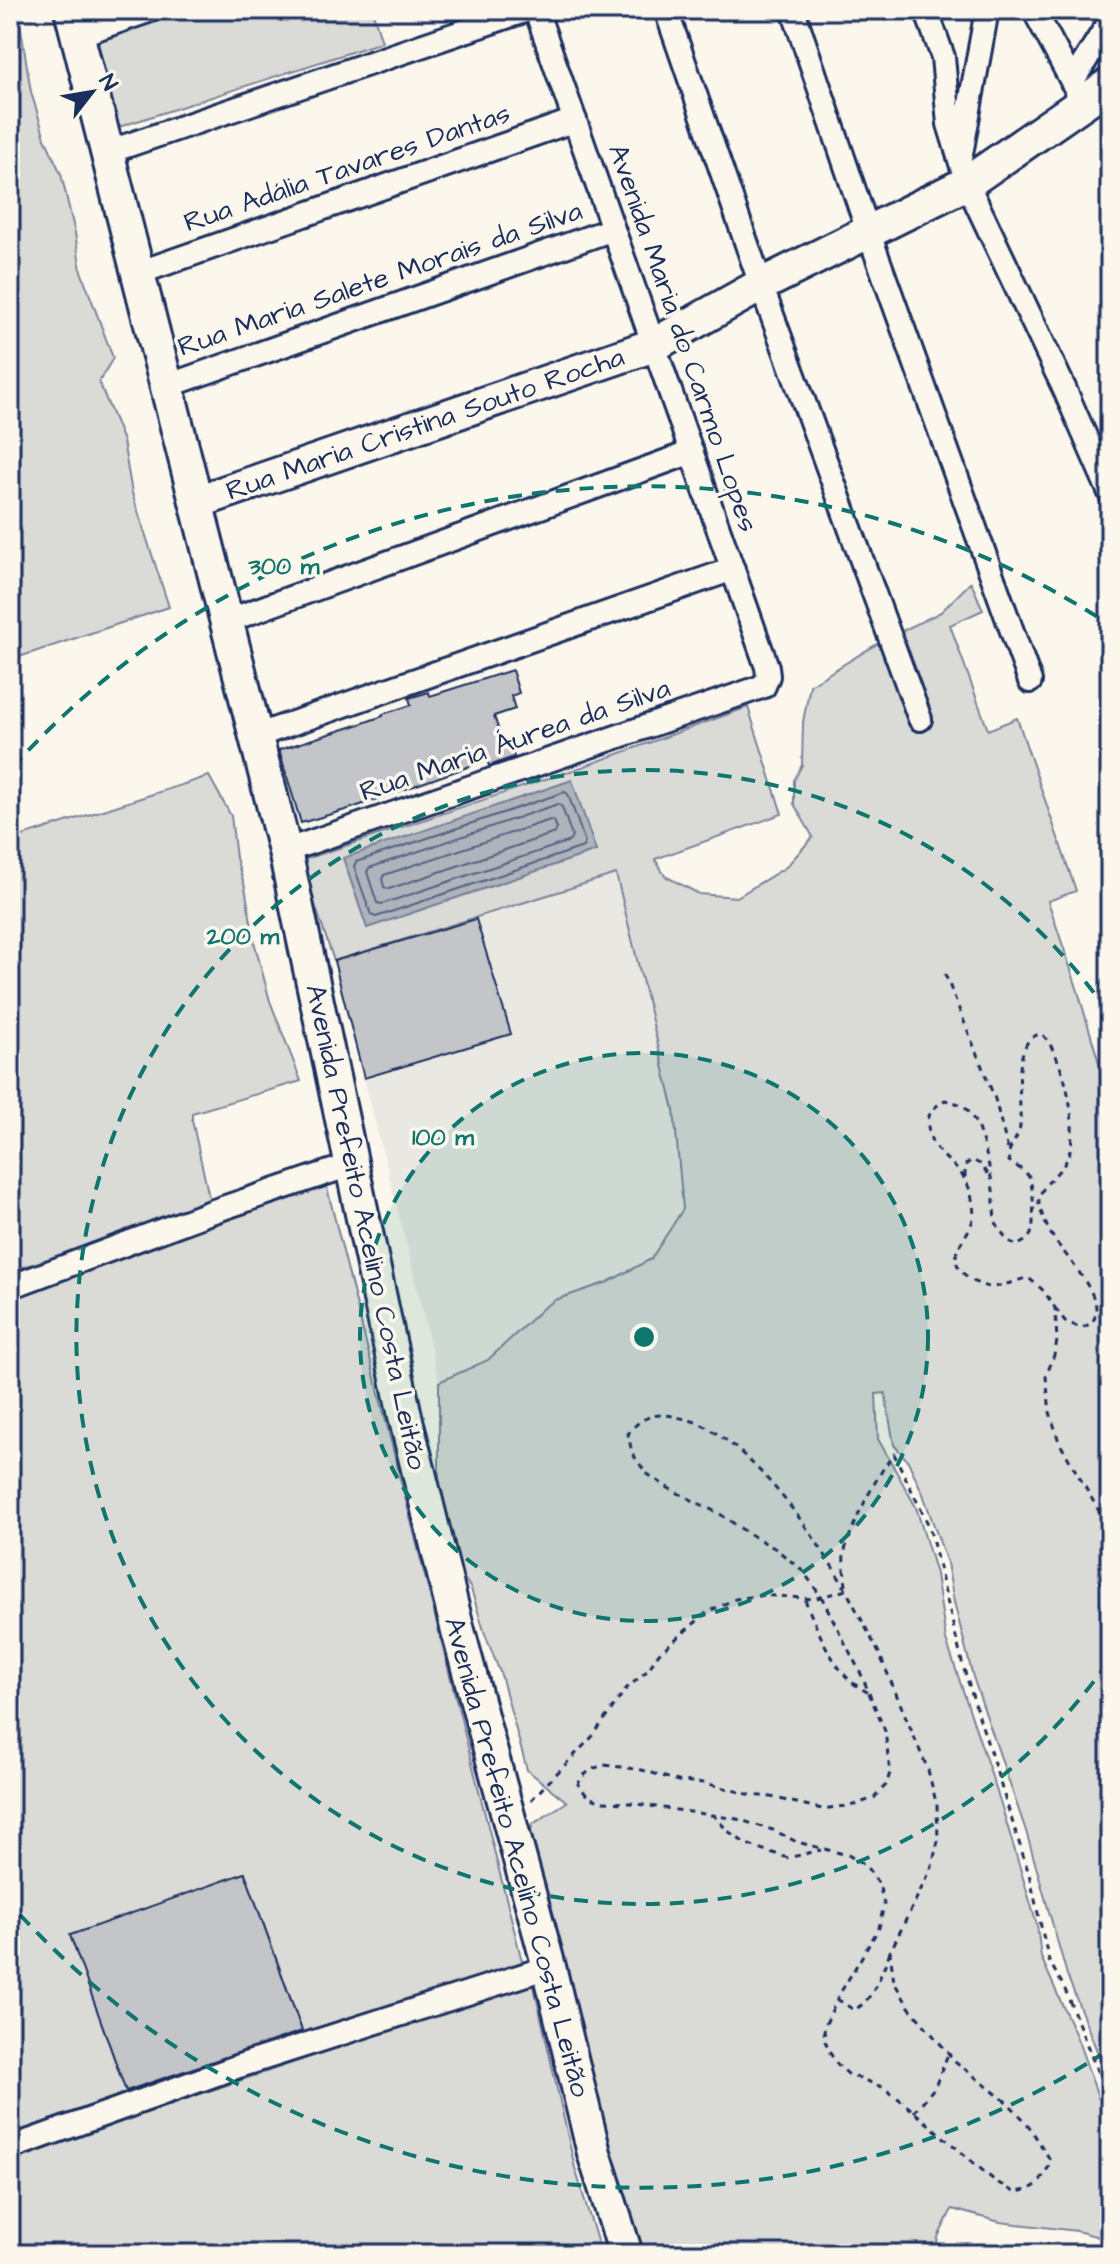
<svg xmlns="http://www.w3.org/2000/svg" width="1120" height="2264" font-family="'Architects Daughter',sans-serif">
<rect width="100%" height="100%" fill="#fbf7ec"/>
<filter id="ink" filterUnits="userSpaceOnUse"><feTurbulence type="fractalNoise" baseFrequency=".0125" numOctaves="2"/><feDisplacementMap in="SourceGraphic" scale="16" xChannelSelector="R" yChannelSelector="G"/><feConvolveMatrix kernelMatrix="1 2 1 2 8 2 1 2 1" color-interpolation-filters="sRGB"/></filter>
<g filter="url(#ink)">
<path fill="#eae8e2" d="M616,874L674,1110L683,1209L651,1259L608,1282L555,1300L542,1309L488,1360L439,1382L408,1250L334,961Z"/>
<path fill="#dadad7" stroke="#7a849a" stroke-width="2" d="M10,10H18L31,92L45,138L61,174L75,233L81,271L113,358L99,382L123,441L132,493L169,607L10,660Z
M192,10H372L382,42L119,127L91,42Z
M971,582L983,610L950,625L988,730L1017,718L1076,891L1048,901L1077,988L1110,1100V2084L1067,1975L1026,1831L973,1677L954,1602L947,1563L923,1494L908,1461L894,1445L885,1393L876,1394L878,1439L916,1507L936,1574L946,1640L1000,1801L1037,1925L1041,1957L1077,2038L1110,2130V2240L1077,2231L1000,2222L952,2209L938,2237L935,2254H629L523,1854L533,1824L567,1802L527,1770L501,1675L485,1634L471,1589L444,1546L433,1520L439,1485V1382L488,1360L542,1309L555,1300L608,1282L651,1259L683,1209L674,1110L616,874L334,961L300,861L582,767L748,707L782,814L655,859L665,876L699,894L737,897L786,867L813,837L794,804V780L802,765L803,722L810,685L882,641L941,612Z
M209,776L231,816L236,858L245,887L255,945L270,1001L301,1081L192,1113V1120L210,1202L110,1240L10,1271V840Z
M326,1184L523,1965L303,2032L245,1873L71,1935L127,2095L10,2136V1300Z
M533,1982L575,2168L601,2254H10V2158Z"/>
<path fill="#afb3bb" stroke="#747e96" stroke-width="2" d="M572,780L596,851L367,928L343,858Z"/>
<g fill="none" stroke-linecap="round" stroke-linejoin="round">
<path stroke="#566483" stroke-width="2" d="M565,792L568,794L585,842L583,847L376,917L371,915L354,866L356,862Z
M558,804L562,807L572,836L570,841L382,904L377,903L367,872L369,868Z
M550,820L554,821L557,828L555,833L389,889L384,887L382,879L384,875Z"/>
</g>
<path fill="#c3c5c9" stroke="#1b2f5e" stroke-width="2" d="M512,670L519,693L511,696L515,709L494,716L504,746L510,745L514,757L489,766L487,760L352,808L301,823L279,750L360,724L383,716V714L411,705L409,698L429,692L430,696Z
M476,919L511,1034L364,1078L334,961Z
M245,1873L302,2031L126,2091L70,1935Z"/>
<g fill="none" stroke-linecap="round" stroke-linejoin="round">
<defs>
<path id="street" d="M666,10L761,285L920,719
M793,10L868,231L1030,681
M926,10L943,57L949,124L967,183L1064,388L1110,493
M1034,10L1083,102
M78,35L151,10
M1072,82L1110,21
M108,152L527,10
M961,154L987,10
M138,273L575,120
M167,386L613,229
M227,621L692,452
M256,736L733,569
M285,851L744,693L764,686L768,676L767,667L536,10
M10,1287L211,1212L353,1164
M10,2148L239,2066L549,1967"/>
<path id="secondary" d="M71,10L285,851L405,1416L457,1627L549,1967L594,2153L626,2254
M197,502L654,345L761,285L967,183L1110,84"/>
</defs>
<use href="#street" stroke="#1b2f5e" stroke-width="28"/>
<use href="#secondary" stroke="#1b2f5e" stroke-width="38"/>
<path stroke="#1b2f5e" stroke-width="3" stroke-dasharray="6 6" stroke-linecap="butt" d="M945,974L995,1099L1008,1150
M965,1177V1165L972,1160L980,1164L989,1175
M1055,1308L1065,1321L1080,1328C1120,1318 1075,1267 1060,1247C1051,1236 1044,1222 1040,1208C1033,1188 1061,1175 1068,1157C1080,1127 1064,1056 1042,1034C1010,1036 1022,1104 1020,1126C1019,1140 1006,1146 1009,1161C1015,1166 1025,1170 1029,1177C1034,1187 1035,1223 1031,1234C1028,1240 1022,1243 1016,1246C1008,1241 1000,1232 996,1222C993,1213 995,1200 993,1190C990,1168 982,1128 968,1111C962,1104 954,1102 945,1100C936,1106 928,1111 928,1123C928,1156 959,1160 969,1188C972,1197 975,1209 973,1219C969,1238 944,1254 963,1273C970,1280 980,1286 990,1287C1001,1287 1015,1281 1026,1278L1031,1280L1044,1291L1055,1308L1057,1341L1054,1355L1046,1377L1050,1412L1059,1442L1110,1530
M846,1586C845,1576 843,1564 844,1555C849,1529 877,1474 894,1454L929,1526L963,1666L1029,1874L1049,1961L1064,1987L1110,2103
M805,1600C815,1625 832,1666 853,1683C858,1687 864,1690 869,1693
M531,1800L592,1737L626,1689L648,1670L659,1653L709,1611L735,1599L764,1595L813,1599L846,1590L879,1653L928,1770L937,1806L938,1841L931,1869L890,1952L894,1982L909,2007L955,2061L1009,2104L1027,2123L1049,2158L1048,2168L1038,2184L1028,2190L1014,2192L995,2181L899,2099L882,2087L848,2074L837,2064L830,2053L825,2041L824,2028L839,1995L879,1928L884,1904L879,1884L865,1865L848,1855L797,1842L773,1830L737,1819L630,1803L603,1802L588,1797L578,1784L583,1776L592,1769L604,1765L621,1767L642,1770L678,1781L705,1783L751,1795L771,1797L822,1809L854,1805L874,1798L886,1785L890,1773L885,1731L861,1674L822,1598L803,1571L776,1549L746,1532L720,1514L670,1489L646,1473L632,1453L628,1434C641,1416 656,1412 677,1417C684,1419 693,1420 700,1424C755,1450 817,1537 846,1590
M712,1814L728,1831L746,1844L788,1858L821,1850
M837,1999L854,2010C875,1999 881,1973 890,1952
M914,2112L935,2087L948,2054"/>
<use href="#street" stroke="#fbf7ec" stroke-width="22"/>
<use href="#secondary" stroke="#fbf7ec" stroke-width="32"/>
</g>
</g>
<circle cx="644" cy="1337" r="284" fill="#0f766e" fill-opacity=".12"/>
<g fill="none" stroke="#0f766e" stroke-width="4" stroke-dasharray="14 10">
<circle cx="644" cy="1337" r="284"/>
<path d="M1108 1662A567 567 0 1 1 1108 1012"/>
<path d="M1107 2051A851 851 0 0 1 12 1906M12 768A851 851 0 0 1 1107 623"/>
</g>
<g text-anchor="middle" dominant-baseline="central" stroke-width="7" stroke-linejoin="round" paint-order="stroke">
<g font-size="28" fill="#1b2f5e" stroke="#fbf7ec">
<text transform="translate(347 168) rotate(-19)">Rua Adália Tavares Dantas</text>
<text transform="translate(380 279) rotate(-19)">Rua Maria Salete Morais da Silva</text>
<text transform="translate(683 338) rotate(71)">Avenida Maria do Carmo Lopes</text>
<text transform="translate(425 424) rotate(-19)">Rua Maria Cristina Souto Rocha</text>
<text transform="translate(515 740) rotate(-19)">Rua Maria Áurea da Silva</text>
<text transform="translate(366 1227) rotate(78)">Avenida Prefeito Acelino Costa Leitão</text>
<text transform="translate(517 1857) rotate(75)">Avenida Prefeito Acelino Costa Leitão</text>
</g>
</g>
<circle cx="644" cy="1337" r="12" fill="#0f766e" stroke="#fbf7ec" stroke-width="4"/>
<g font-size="24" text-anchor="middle" font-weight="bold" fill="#0f766e" stroke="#fbf7ec" stroke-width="7" stroke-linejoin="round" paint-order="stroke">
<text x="284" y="574">300 m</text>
<text x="243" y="944">200 m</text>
<text x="443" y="1145">100 m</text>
</g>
<rect width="1120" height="2264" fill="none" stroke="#fbf7ec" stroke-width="40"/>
<rect x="20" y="20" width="1080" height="2224" fill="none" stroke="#1b2f5e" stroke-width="3" filter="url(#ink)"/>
<g transform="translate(92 92) rotate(59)" stroke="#fbf7ec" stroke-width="6" paint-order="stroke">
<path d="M0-6L14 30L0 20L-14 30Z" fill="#1b2f5e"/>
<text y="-12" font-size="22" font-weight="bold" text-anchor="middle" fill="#1b2f5e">N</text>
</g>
</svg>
